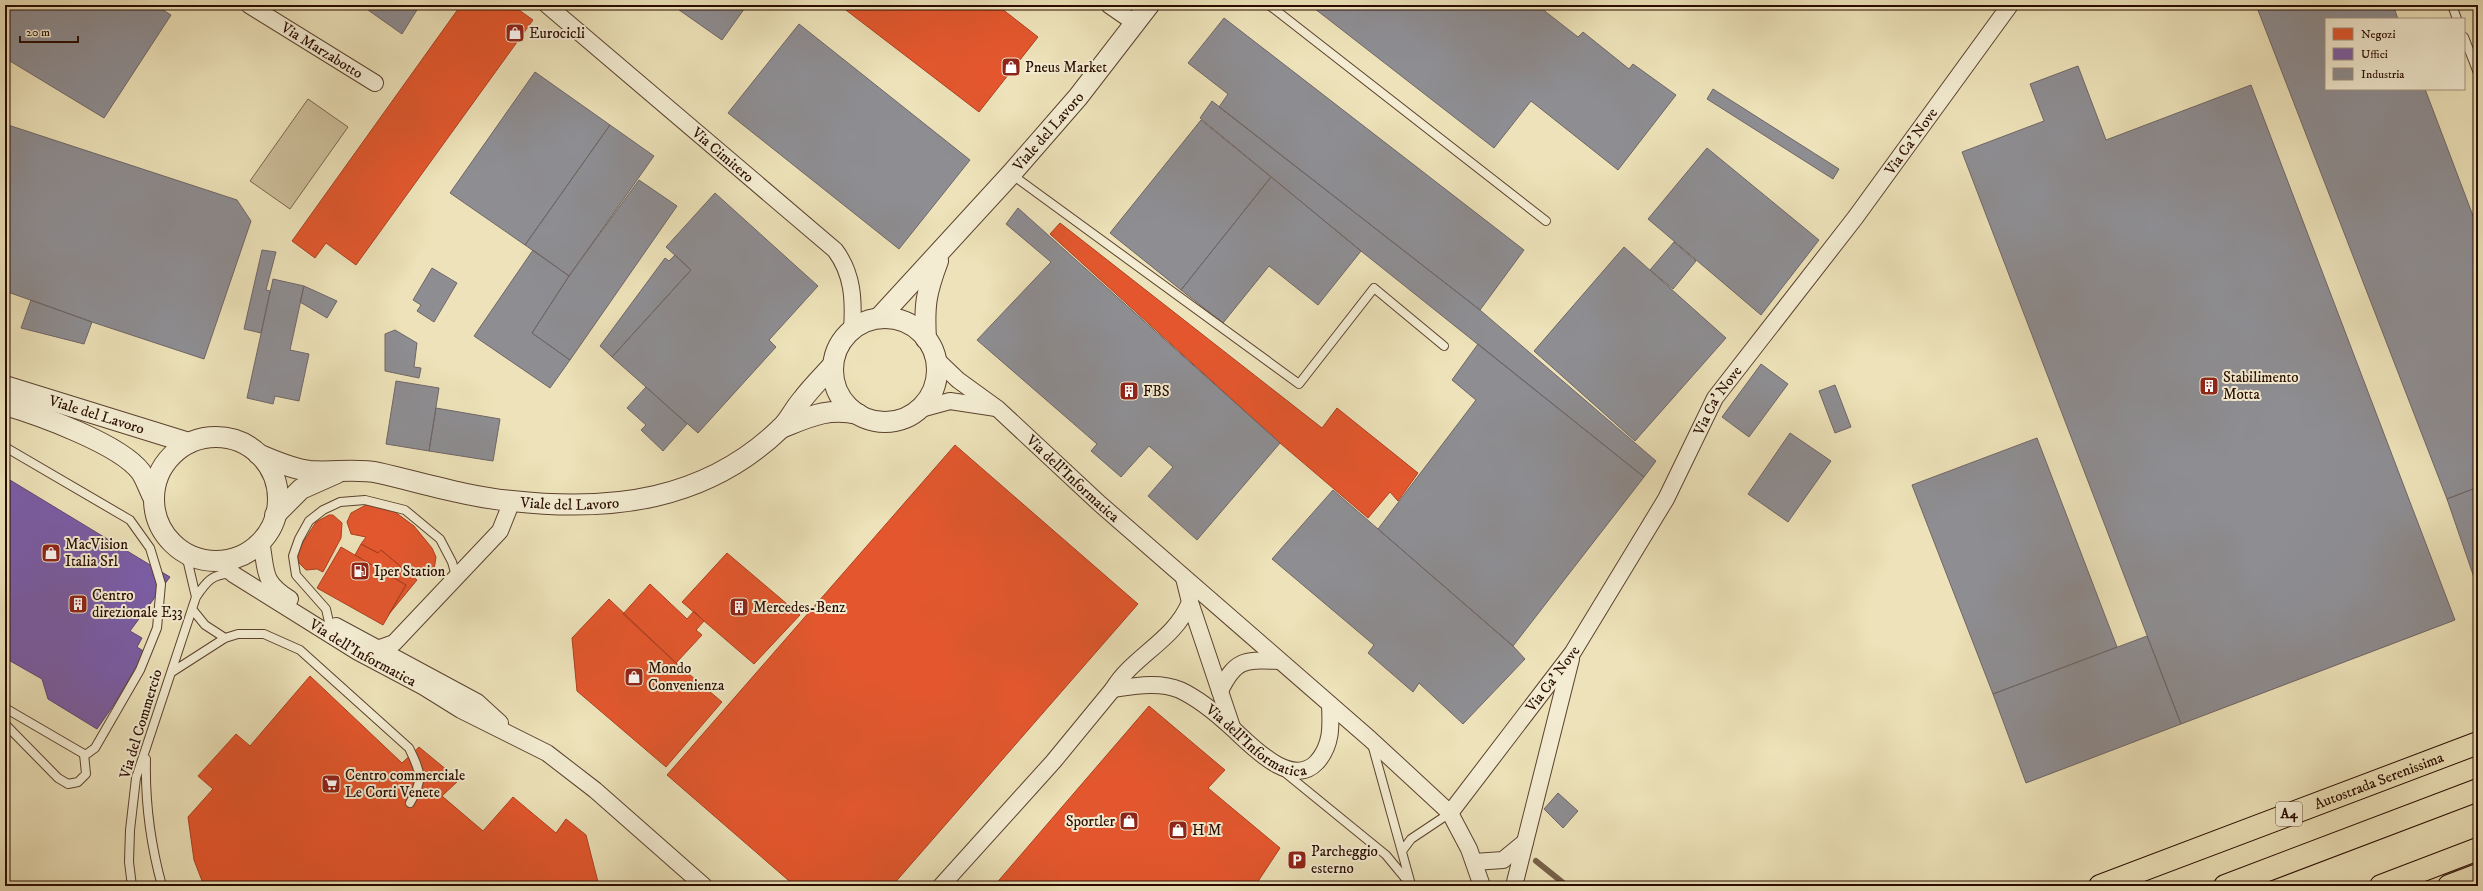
<svg xmlns="http://www.w3.org/2000/svg" width="2483" height="891" font-family="'IM FELL DW Pica',serif">
<rect width="100%" height="100%" fill="#ede2b9"/>
<filter id="stains"><feTurbulence type="fractalNoise" baseFrequency=".005" numOctaves="4"/><feColorMatrix values="0 0 0 0 .2 0 0 0 0 .09 0 0 0 0 .02 0 0 0 .5 -.17"/></filter>
<radialGradient id="worn" r=".72"><stop offset=".6" stop-color="#630" stop-opacity="0"/><stop offset="1" stop-color="#630" stop-opacity=".3"/></radialGradient>
<path fill="#ccbe9a" stroke="#7b654d" d="M308,99L348,127L290,209L250,181Z"/>
<path fill="#e4572e" stroke="#ac4020" d="M461,5H512L533,20L356,265L326,243L315,258L292,241Z
M844,5H997L1038,37L979,112L842,7Z
M1060,223L1322,428L1337,408L1418,473L1398,501L1390,492L1368,518L1280,443L1050,234Z
M955,445L1138,604L892,886H795L667,775Z
M366,505L391,509L414,526L432,548L436,557L434,570L427,575L412,576L381,550L378,553L361,544L366,537L351,534L347,522L351,513Z
M329,515H333L342,523L341,538L323,572L317,569L306,570L298,562L297,552L316,522Z
M361,544L378,553L381,550L417,580L389,614L406,585L355,555Z
M341,547L406,585L383,625L317,588Z
M727,553L800,615L754,664L682,602Z
M650,584L687,619L694,611L704,621L696,630L702,635L676,663L623,614Z
M609,599L676,663L722,702L666,767L577,691L572,638Z
M310,676L402,763L419,747L459,780L442,796L483,831L513,797L556,833L566,819L586,835L599,886H204L194,860L188,817L213,789L198,776L236,734L250,746Z
M1149,706L1225,770L1208,788L1280,848L1255,886H994Z"/>
<path fill="#7b5ea7" stroke="#634575" d="M5,477L170,577L130,631L142,638L137,647L145,652L113,706L97,729L48,699L42,679L5,658Z"/>
<path fill="#8d8d92" stroke="#6f6666" d="M5,5H155L171,15L104,118L5,58Z
M361,5H420L402,34Z
M672,5H747L722,40Z
M1310,5H1537L1578,37L1583,32L1629,69L1633,64L1676,95L1618,170L1531,101L1494,148Z
M2095,5H2108L2097,10Z
M2256,5H2393L2398,19H2326V89H2425L2478,229V487L2447,499Z
M1224,18L1524,250L1480,310L1219,107L1228,94L1188,63Z
M799,24L970,160L899,249L728,113Z
M2078,66L2106,140L2251,85L2455,620L2181,724L1962,152L2044,121L2030,84Z
M535,72L610,125L525,245L450,193Z
M1713,89L1839,169L1833,179L1707,99Z
M1212,101L1480,310L1656,461L1644,477L1361,251L1200,118Z
M1201,120L1271,177L1181,290L1110,233Z
M5,124L237,200L251,221L204,359L92,322L5,291Z
M610,125L654,156L569,276L525,245Z
M1707,148L1819,240L1761,315L1648,219Z
M1271,177L1361,251L1318,305L1269,266L1223,323L1181,290Z
M639,180L677,206L570,360L532,333L569,276Z
M715,193L818,286L769,340L776,347L698,433L612,357L691,270L666,247Z
M1018,208L1280,443L1197,540L1148,496L1173,467L1149,446L1121,477L1091,451L1097,444L977,340L1051,262L1006,224Z
M1674,242L1696,261L1673,289L1650,270Z
M1624,247L1726,338L1635,441L1534,351Z
M262,250L276,252L266,290L270,291L261,333L244,329Z
M533,250L569,276L532,333L570,360L550,388L474,336Z
M675,255L691,270L612,357L600,346L665,258L669,261Z
M432,268L457,283L434,322L417,311L421,305L413,300Z
M273,279L304,286L290,350L309,354L299,401L275,396L273,404L247,398Z
M304,286L337,301L327,318L300,302Z
M31,300L92,322L84,344L21,328Z
M395,330L417,343L414,367L421,368L419,378L385,371V334Z
M1478,344L1644,477L1513,646L1378,529L1476,400L1452,380Z
M1761,364L1788,384L1749,437L1722,417Z
M396,381L439,388L429,451L386,444Z
M1835,385L1851,427L1835,433L1819,391Z
M646,387L687,424L663,451L641,430L646,425L627,408Z
M436,408L500,419L493,461L429,451Z
M1790,433L1831,461L1788,522L1748,494Z
M2037,438L2117,647L1993,694L1912,485Z
M2478,487V589L2447,499Z
M1333,490L1513,646L1525,659L1463,724L1419,683L1413,692L1368,653L1374,645L1272,559Z
M2147,636L2181,724L2026,783L1993,694Z
M1558,793L1578,811L1563,828L1544,809Z"/>
<g fill="none" stroke-linecap="round" stroke-linejoin="round">
<path stroke="#776149" stroke-width="6" d="M1536,861L1567,886"/>
<defs>
<path id="service" d="M1269,5L1546,221
M2452,5L2457,19
M2464,37L2478,73
M1011,174L1299,384L1374,288L1444,346
M5,447L130,520L150,548L161,584L157,628L140,670L95,748L84,756
M179,549L188,563L196,597
M192,609L205,625L225,638
M329,622L326,609L296,575L293,556L299,539L309,521L323,510L340,502L365,500L405,510L440,539L452,562L456,576
M172,672L225,638L238,634H264L300,650L409,748C421,773 424,779 410,803
M5,708L84,754L86,774L78,782L68,784L58,778L5,724
M1372,744L1410,881
M146,759C145,800 151,846 162,886
M1283,771L1386,855L1410,884
M1402,851L1411,839L1450,813
M132,886L129,862L130,830L136,778L196,597C206,582 213,573 231,574"/>
<g id="minor">
<path id="s1" d="M249,5L375,83"/>
<path id="s2" d="M547,5L835,250C853,274 854,300 852,330"/>
<path d="M1109,5L1135,23"/>
<path id="s3" d="M936,359L958,380L998,409L1100,504L1370,739L1450,813L1469,849L1482,886"/>
<path d="M917,410L950,401L996,408"/>
<path d="M261,541C267,571 261,581 290,599"/>
<path id="s4" d="M219,561L233,574L358,652L424,687L461,710L547,753L595,790L704,886"/>
<path d="M1190,602L1232,727"/>
<path d="M336,626L477,702L500,723"/>
<path d="M377,649L394,643L500,531L512,501"/>
<path id="s5" d="M1113,689C1134,686 1159,681 1180,690C1199,699 1216,713 1231,727C1250,744 1291,790 1317,762C1332,745 1331,726 1330,705"/>
<path d="M1220,691C1236,658 1245,660 1279,661"/>
<path id="s6" d="M1450,813L1573,652L1666,499L1715,398L1855,218L2010,5"/>
<path d="M1474,862L1503,860L1525,842"/>
<path d="M941,886L1053,762L1113,689C1134,655 1175,640 1190,602L1184,578"/>
<path d="M1514,886L1571,659"/>
</g>
<g id="tertiary">
<path id="s7" d="M879,318L1011,174L1078,97L1149,5"/>
<circle cx="885" cy="370" r="52"/>
<path d="M926,339C924,305 926,293 938,261"/>
<path id="s8" d="M5,386L189,443"/>
<path d="M5,405C39,415 120,444 141,472C146,480 149,489 153,497"/>
<path d="M781,428C809,417 828,407 858,414"/>
<circle cx="216" cy="499" r="62"/>
<path id="s9" d="M258,454C275,461 292,469 310,471C333,473 356,468 379,473C423,483 468,497 512,501C611,512 706,501 781,428C789,421 794,409 802,400C811,388 822,377 833,365"/>
<path d="M275,515L301,489L337,473"/>
</g>
<path id="trunk" d="M2381,886L2478,849
M2449,886L2478,875"/>
<g id="motorway">
<path id="s10" d="M2100,886L2478,743"/>
<path d="M2225,886L2478,790"/>
</g>
</defs>
<use href="#service" stroke="#5b422e" stroke-width="10"/>
<use href="#minor" stroke="#5b422e" stroke-width="18"/>
<use href="#tertiary" stroke="#5b422e" stroke-width="22"/>
<use href="#trunk" stroke="#2a0c00" stroke-width="24"/>
<use href="#motorway" stroke="#2a0c00" stroke-width="24"/>
<use href="#service" stroke="#f3ecd2" stroke-width="8"/>
<use href="#minor" stroke="#f3ecd2" stroke-width="16"/>
<use href="#tertiary" stroke="#f3ecd2" stroke-width="20"/>
<use href="#trunk" stroke="#ede2b9" stroke-width="22"/>
<use href="#motorway" stroke="#ede2b9" stroke-width="22"/>
</g>
<defs>
<symbol id="shop-square" viewBox="-11 -11 22 22"><rect x="-9" y="-9" width="18" height="18" rx="4" fill="#8f2418" stroke="#f3ecd2"/><path d="M-5-2.5h2.3a2.7 3.5 0 0 1 5.4 0H5L5.5 6h-11ZM-1.5-2.5h3a1.5 2.3 0 0 0-3 0Z" fill="#fff"/></symbol>
<symbol id="building-square" viewBox="-11 -11 22 22"><rect x="-9" y="-9" width="18" height="18" rx="4" fill="#8f2418" stroke="#f3ecd2"/><path d="M-4-6H4V6H1V3H-1V6H-4ZM-2.5-4.3h1.7v1.8h-1.7ZM.8-4.3h1.7v1.8H.8ZM-2.5-1h1.7V.8h-1.7ZM.8-1h1.7V.8H.8Z" fill="#fff"/></symbol>
<symbol id="fuel-square" viewBox="-11 -11 22 22"><rect x="-9" y="-9" width="18" height="18" rx="4" fill="#8f2418" stroke="#f3ecd2"/><path d="M-5.5-6h7V0h2V4h1.3V-2.5L3-4.5l.8-.8L6-3V5H2.5V1h-1V6h-7ZM-4.2-4.7v3.2H.2V-4.7Z" fill="#fff"/></symbol>
<symbol id="supermarket-square" viewBox="-11 -11 22 22"><rect x="-9" y="-9" width="18" height="18" rx="4" fill="#8f2418" stroke="#f3ecd2"/><path d="M-6-5.5h2.5l.6 2H6L4.5 2H-2.5L-4.4-4H-6ZM-1.5 3.2a1.3 1.3 0 1 0 .1 0ZM3 3.2a1.3 1.3 0 1 0 .1 0Z" fill="#fff"/></symbol>
<symbol id="parking-square" viewBox="-11 -11 22 22"><rect x="-9" y="-9" width="18" height="18" rx="4" fill="#8f2418" stroke="#f3ecd2"/><path d="M-3.5-5.5H1a3.5 3.5 0 0 1 0 7H-1V5.5H-3.5ZM-1-3.4V-.6H.8a1.4 1.4 0 0 0 0-2.8Z" fill="#fff"/></symbol>
</defs>
<g fill-rule="evenodd">
<use href="#shop-square" x="504" y="22" width="22" height="22"/>
<use href="#shop-square" x="1000" y="56" width="22" height="22"/>
<use href="#building-square" x="2198" y="375" width="22" height="22"/>
<use href="#building-square" x="1118" y="380" width="22" height="22"/>
<use href="#shop-square" x="40" y="542" width="22" height="22"/>
<use href="#fuel-square" x="349" y="560" width="22" height="22"/>
<use href="#building-square" x="67" y="593" width="22" height="22"/>
<use href="#building-square" x="728" y="596" width="22" height="22"/>
<use href="#shop-square" x="623" y="666" width="22" height="22"/>
<use href="#supermarket-square" x="320" y="773" width="22" height="22"/>
<use href="#shop-square" x="1118" y="810" width="22" height="22"/>
<use href="#shop-square" x="1167" y="819" width="22" height="22"/>
<use href="#parking-square" x="1286" y="849" width="22" height="22"/>
</g>
<g text-anchor="middle" dominant-baseline="central" stroke-width="4" stroke-linejoin="round" paint-order="stroke">
<rect fill="#f3ecd2" stroke="#664f3f" stroke-width="1" x="2276" y="802" width="26" height="24" rx="3"/>
<g font-size="14" font-weight="bold" fill="#2a0c00">
<text x="2289" y="814">A4</text>
</g>
<g font-size="15" fill="#2a0c00" stroke="#f3ecd2" text-anchor="start">
<text x="529" y="33">Eurocicli</text>
<text x="1025" y="67">Pneus Market</text>
<text x="2223" y="377">Stabilimento<tspan x="2223" dy="17">Motta</tspan></text>
<text x="1143" y="391">FBS</text>
<text x="65" y="544">MacVision<tspan x="65" dy="17">Italia Srl</tspan></text>
<text x="374" y="571">Iper Station</text>
<text x="92" y="595">Centro<tspan x="92" dy="17">direzionale E33</tspan></text>
<text x="753" y="607">Mercedes-Benz</text>
<text x="648" y="668">Mondo<tspan x="648" dy="17">Convenienza</tspan></text>
<text x="345" y="775">Centro commerciale<tspan x="345" dy="17">Le Corti Venete</tspan></text>
<text x="1115" y="821" text-anchor="end">Sportler</text>
<text x="1192" y="830">H M</text>
<text x="1311" y="851">Parcheggio<tspan x="1311" dy="17">esterno</tspan></text>
</g>
<g font-size="15" fill="#2a0c00" stroke="#f3ecd2">
<text stroke="none"><textPath href="#s1" startOffset="86">Via Marzabotto</textPath></text>
<text stroke="none"><textPath href="#s7" startOffset="252">Viale del Lavoro</textPath></text>
<text stroke="none"><textPath href="#s6" startOffset="817">Via Ca' Nove</textPath></text>
<text stroke="none"><textPath href="#s2" startOffset="231">Via Cimitero</textPath></text>
<text stroke="none"><textPath href="#s6" startOffset="493">Via Ca' Nove</textPath></text>
<text stroke="none"><textPath href="#s8" startOffset="96">Viale del Lavoro</textPath></text>
<text stroke="none"><textPath href="#s3" startOffset="182">Via dell'Informatica</textPath></text>
<text stroke="none"><textPath href="#s9" startOffset="318">Viale del Lavoro</textPath></text>
<text stroke="none"><textPath href="#s4" startOffset="171">Via dell'Informatica</textPath></text>
<text stroke="none"><textPath href="#s6" startOffset="169">Via Ca' Nove</textPath></text>
<text transform="translate(141 724) rotate(-73)">Via del Commercio</text>
<text stroke="none"><textPath href="#s5" startOffset="161">Via dell'Informatica</textPath></text>
<text stroke="none"><textPath href="#s10" startOffset="298">Autostrada Serenissima</textPath></text>
</g>
</g>
<rect width="2483" height="891" fill="none" stroke="#ede2b9" stroke-width="20"/>
<rect x="6" y="6" width="2471" height="879" fill="none" stroke="#2a0c00" stroke-width="2"/>
<rect x="10" y="10" width="2463" height="871" fill="none" stroke="#2a0c00"/>
<rect x="2325" y="18" width="140" height="72" fill="#f3ecd2" stroke="#a3927e"/>
<rect x="2333" y="28" width="20" height="12" fill="#e4572e" stroke="#a3927e"/>
<text x="2361" y="38" font-size="12" fill="#2a0c00">Negozi</text>
<rect x="2333" y="48" width="20" height="12" fill="#7b5ea7" stroke="#a3927e"/>
<text x="2361" y="58" font-size="12" fill="#2a0c00">Uffici</text>
<rect x="2333" y="68" width="20" height="12" fill="#8d8d92" stroke="#a3927e"/>
<text x="2361" y="78" font-size="12" fill="#2a0c00">Industria</text>
<path d="M20 36v6h58v-6" fill="none" stroke="#2a0c00" stroke-width="2"/>
<text x="26" y="36" font-size="12" fill="#2a0c00" stroke="#f3ecd2" stroke-width="3" paint-order="stroke">20 m</text>
<rect width="100%" height="100%" filter="url(#stains)"/>
<rect width="100%" height="100%" fill="url(#worn)"/>
</svg>
